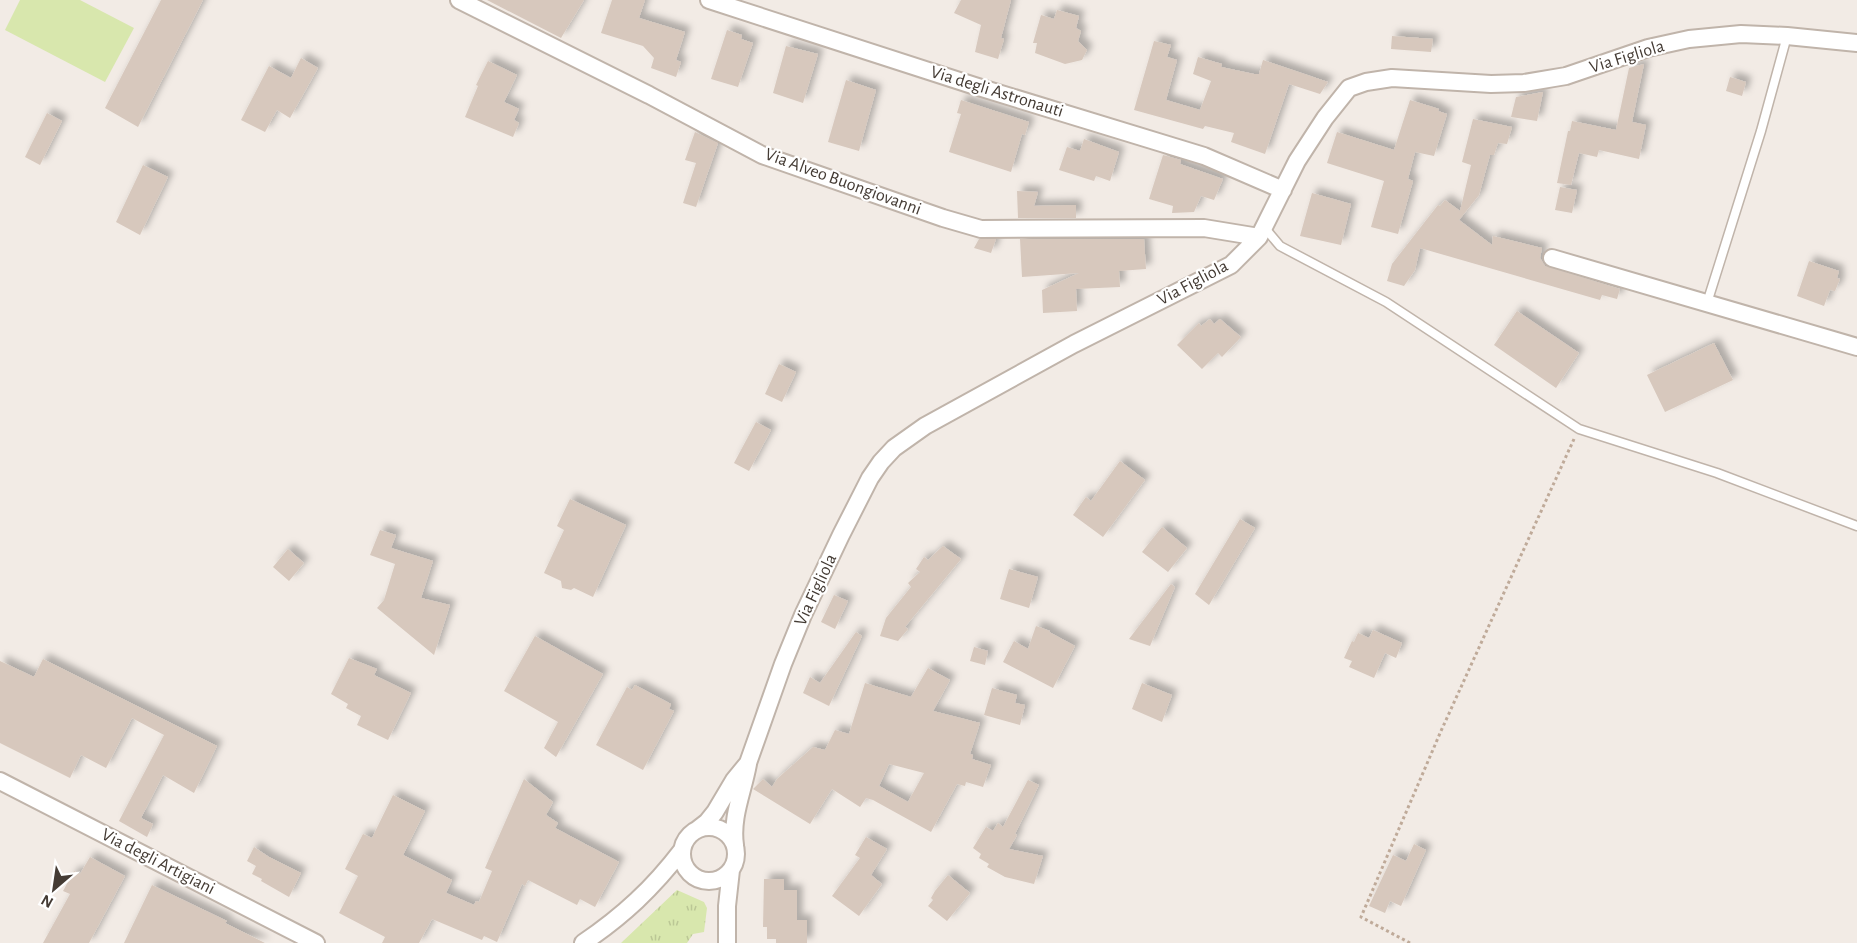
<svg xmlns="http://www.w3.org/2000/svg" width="1857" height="943" font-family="'Alegreya Sans',sans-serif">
<defs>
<pattern id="grass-tufts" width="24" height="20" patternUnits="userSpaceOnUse" patternTransform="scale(1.5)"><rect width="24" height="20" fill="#d8e7ad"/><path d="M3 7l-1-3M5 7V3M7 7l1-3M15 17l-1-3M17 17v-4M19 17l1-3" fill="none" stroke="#bbc795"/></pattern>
<filter id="shadow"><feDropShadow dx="5.5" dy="-5.5" stdDeviation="3" flood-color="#0004"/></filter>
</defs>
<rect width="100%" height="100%" fill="#f2ebe5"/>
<path fill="url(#grass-tufts)" d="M677,890L704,902L707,908L704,932L693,934L687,943H621Z"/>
<path fill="#d8e7ad" d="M20,0H80L134,28L105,82L5,30Z"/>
<path fill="#d7c8bd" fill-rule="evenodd" filter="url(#shadow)" d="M161,0H203L138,127L105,108Z
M487,0H584L561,38Z
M612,0H645L639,18L685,32L676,60L681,62L676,77L651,68L654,58L643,46L601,33Z
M961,0H1011L1001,38L1004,39L998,59L975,52L981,25L954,13Z
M1057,10L1079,16L1076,28L1081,31L1078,41L1087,50L1082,60L1065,64L1035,53L1037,43H1033L1041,15L1054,19Z
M727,30L742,35L741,39L753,43L738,87L711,79Z
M1392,36L1433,39L1431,52L1391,49Z
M1154,41L1171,45L1167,57L1177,60L1166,100L1200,110L1211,81L1193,74L1198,57L1222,64L1221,67L1254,74H1259L1263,60L1328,82L1320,94L1289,84L1265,154L1231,142L1234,133L1205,126L1203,129L1134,110Z
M786,46L818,54L803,103L773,93Z
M301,58L318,68L290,118L277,110L265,132L241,120L269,66L291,78Z
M488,61L517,75L504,102L519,109L514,120L519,123L513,137L465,117L478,86L476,85Z
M1644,64L1632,122L1646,125L1639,159L1599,150L1597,157L1579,153L1571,185L1557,183L1568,131H1570L1572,121L1616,130L1629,68Z
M1730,77L1746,82L1742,96L1726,91Z
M846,80L876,90L859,151L828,142Z
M1543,92L1537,121L1511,117L1516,97Z
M961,100L1029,122L1025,135L1022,134L1011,172L949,152L961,114L957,113Z
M1410,100L1439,109L1438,111L1447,114L1434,156L1415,152L1408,179L1413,181L1398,234L1371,227L1384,181L1327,163L1337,132L1394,150Z
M47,113L62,121L40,165L25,157Z
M1473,119L1512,127L1507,144L1498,143L1494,155H1490L1479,195L1459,220L1492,245L1493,236L1542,248L1540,258L1545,266L1620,289L1617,299L1602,295L1600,300L1420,248L1415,270L1404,286L1387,281L1392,264L1438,205L1440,206L1445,200L1460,211L1471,165L1462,162Z
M695,132L718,143L696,207L683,203L696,163L685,160Z
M1084,139L1119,152L1110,181L1096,176L1094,181L1059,170L1067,147L1080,151Z
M1163,155L1181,160L1180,164L1223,179L1214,200L1201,196L1194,212L1172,213L1173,206L1149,199Z
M143,165L168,177L140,235L116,222Z
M1560,187L1577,190L1572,213L1555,210Z
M1017,191L1038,192L1034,206L1076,205V218H1018Z
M1312,193L1351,204L1341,245L1300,236Z
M979,239H996L991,253L974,248Z
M1020,239H1144L1146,269L1119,271L1120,287L1076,289L1077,311L1043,313L1042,290L1079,273L1022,277Z
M1809,261L1839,271L1837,278L1840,279L1835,291L1830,290L1824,306L1797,296Z
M1517,311L1579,353L1556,388L1494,345Z
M1210,319L1214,324L1220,319L1241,337L1222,357L1218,353L1202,369L1177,345L1199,323L1201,326Z
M1714,343L1733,380L1665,412L1647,375Z
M779,364L796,372L782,402L765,394Z
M756,422L771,430L749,471L734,463Z
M1120,461L1145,480L1103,537L1073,515L1086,497L1091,501Z
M570,499L626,525L593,597L574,588L571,590L562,588L561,581L544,573L564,530L557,526Z
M1240,519L1255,528L1209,605L1195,594Z
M1162,527L1187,548L1168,572L1142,552Z
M380,530L396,535L391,548L433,561L421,598L450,605L434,655L377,608L384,600L395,564L370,555Z
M943,546L961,559L905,627L908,629L898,641L880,636L886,618L911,587L908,583L920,572L916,569L924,557L928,560Z
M288,549L304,563L289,581L273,567Z
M1009,569L1038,577L1029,608L1000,599Z
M1171,584L1175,587L1150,646L1129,639Z
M834,595L848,601L835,629L821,622Z
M1036,626L1050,631L1049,632L1075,646L1053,688L1003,662L1014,641L1028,649Z
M1373,630L1402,643L1396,658L1385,653L1374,678L1349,667L1352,661L1344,658L1352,641L1354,642L1358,633L1369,638Z
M856,632L862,636L829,706L803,693L810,677L820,683Z
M535,636L603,674L556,757L544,748L558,722L504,691Z
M974,647L988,651L985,665L970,661Z
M349,658L377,669L374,675L411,693L388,740L357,725L361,716L346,708L348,704L331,694Z
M43,659L217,746L194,793L163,775L141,818L153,824L147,837L119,821L164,735L132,718L106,768L81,755L70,778L0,743V661L34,677Z
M928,668L950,680L933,711L980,723L970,754L973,755L972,759L991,765L983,787L966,782L965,786L957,784L931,832L873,800L866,798L860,807L832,789L810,824L753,789L763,779L772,787L777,779L813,747L825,750L835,730L849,734L865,683L911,697ZM889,764L924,773L908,802L879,786Z
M1142,683L1172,695L1162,722L1132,709Z
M635,685L671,704L669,709L674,711L643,770L596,745L627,687L632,690Z
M992,688L1017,695L1015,703L1025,705L1020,725L984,715Z
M524,779L553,802L546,815L558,823L555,828L619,862L595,907L580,899L577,905L528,880L525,886L522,884L497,942L484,936L482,940L432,919L419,943H382L385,937L339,913L358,876L345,869L363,834L372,838L393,795L425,811L403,855L452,880L446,893L474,905L476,901L479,902L492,871L485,868Z
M1028,780L1039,785L1015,834L1017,835L1009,849L1043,856L1034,884L1005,877L987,867L989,864L979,858L981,854L973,848L986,827L993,831L998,823L1003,827Z
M866,837L887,849L871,875L882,884L859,916L832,896L860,858L855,855Z
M1414,844L1426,850L1401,906L1390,901L1385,913L1369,906L1393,855L1406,861Z
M254,847L269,857L301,873L289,897L261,881L262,879L252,874L256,866L247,861Z
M90,857L125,876L89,943H43L70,894L63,891L74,871L80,874Z
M948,875L970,893L947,921L928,906L933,900L931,898L935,891Z
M764,879H784V890H797V920H807V943H776V939H767V927H763Z
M152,885L227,921L225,923L265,943H124Z"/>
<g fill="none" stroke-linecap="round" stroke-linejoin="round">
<defs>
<path id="lane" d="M1264,227L1280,246L1386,302L1579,429L1717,473L1857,526
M1707,303L1761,131L1787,36"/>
<path id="street" d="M459,0L649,95L762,155L943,218L981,229L1204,228L1259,237
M709,0L975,86L1204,156L1283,190
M1552,258L1857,347
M0,781L316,943
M682 854a27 27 0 1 1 54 0a27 27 0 1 1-54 0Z
M698,829L707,822L715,812L734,780L748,763L783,664L803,615L841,535L870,478L881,462L894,448L925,426L1074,344L1231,265L1259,237L1297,161L1325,118L1349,88L1366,82L1392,78L1491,84L1524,83L1566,76L1648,48L1689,39L1741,34L1787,36L1857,43
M735,845C731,817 743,792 748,764
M583,943C623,916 653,888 682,850
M727,943V906L731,870"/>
</defs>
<use href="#lane" stroke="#c0b4aa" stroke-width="11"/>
<use href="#street" stroke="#c0b4aa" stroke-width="20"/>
<path stroke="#bfaa99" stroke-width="3" stroke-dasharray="3 3" stroke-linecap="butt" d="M1410,943L1361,917L1441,731L1574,439"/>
<use href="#lane" stroke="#fff" stroke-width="8"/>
<use href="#street" stroke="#fff" stroke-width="16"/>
</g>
<g text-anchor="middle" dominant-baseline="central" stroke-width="4.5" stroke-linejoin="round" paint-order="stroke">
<g font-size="18" fill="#443b34" stroke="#fff">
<text transform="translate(1627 57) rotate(-17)">Via Figliola</text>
<text transform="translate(997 92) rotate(17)">Via degli Astronauti</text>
<text transform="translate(843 182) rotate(20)">Via Alveo Buongiovanni</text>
<text transform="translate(1193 283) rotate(-28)">Via Figliola</text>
<text transform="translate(816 590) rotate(-65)">Via Figliola</text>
<text transform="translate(158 862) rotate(27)">Via degli Artigiani</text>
</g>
</g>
<g transform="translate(54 889) rotate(209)" stroke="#ffffff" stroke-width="4.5" paint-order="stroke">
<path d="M0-4.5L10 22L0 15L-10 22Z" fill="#443b34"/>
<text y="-9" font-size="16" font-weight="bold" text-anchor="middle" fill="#443b34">N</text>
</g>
</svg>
